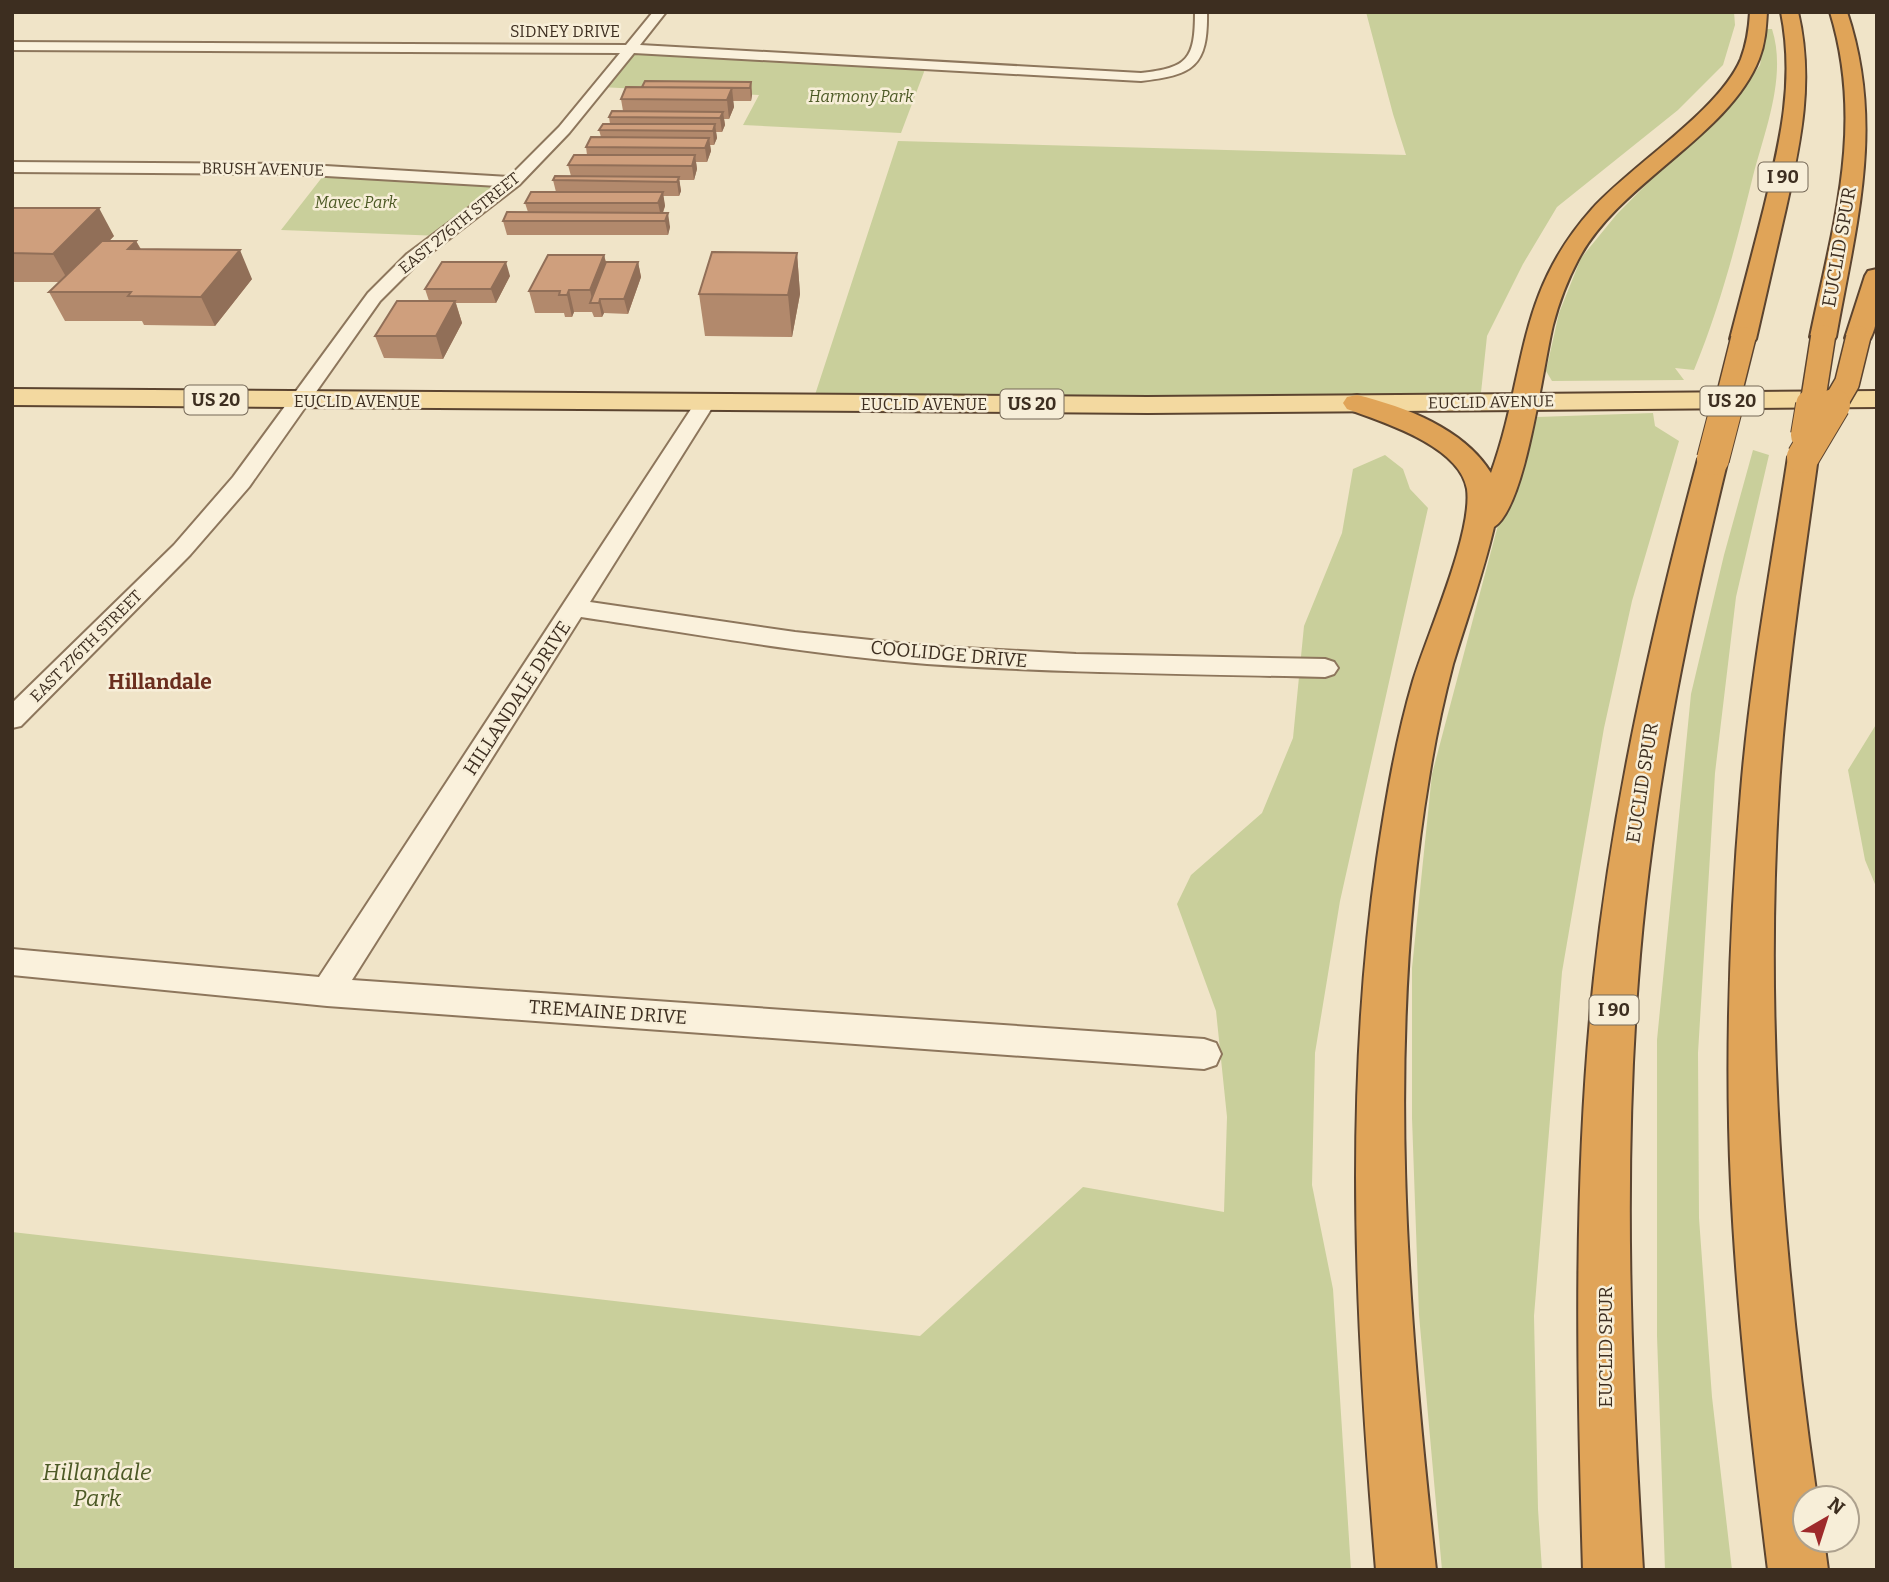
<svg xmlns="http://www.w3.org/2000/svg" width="1889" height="1582" font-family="Bitter,serif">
<rect width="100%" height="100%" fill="#f0e4c8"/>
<path fill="#c9cf9b" d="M1366,12H1734L1735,25L1723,65L1678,110L1557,207L1523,264L1487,336L1480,402L812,404L898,141L1406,155L1393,114Z
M1766,29H1772C1787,76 1765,130 1753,176C1737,241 1720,307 1694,370L1675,368L1684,380L1552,381L1546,371L1559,313L1581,258L1617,214L1748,82L1760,65Z
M633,49L927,64L901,133L743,125L759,95L600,87Z
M327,171L513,182L442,236L281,230Z
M1653,413L1655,426L1679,441L1632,601L1604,728L1562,972L1534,1316L1538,1509L1542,1570H1442L1419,1315L1412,1118V968L1432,774L1507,491L1537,417Z
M1753,450L1769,455L1736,597L1715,773L1698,1053L1699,1218L1712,1397L1732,1570H1665L1657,1336V1040L1691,694L1724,555Z
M1385,455L1403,469L1410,489L1428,508L1340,901L1315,1053L1312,1185L1333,1289L1351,1570H12V1232L920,1336L1083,1187L1224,1212L1227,1117L1216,1011L1177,904L1191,875L1262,813L1293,738L1304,626L1342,533L1353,469Z
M1877,723V889L1865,860L1848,770Z"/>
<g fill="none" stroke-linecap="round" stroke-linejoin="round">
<defs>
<path id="street" d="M653,12H666L640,45L1141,73C1188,68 1195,59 1195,12H1207C1208,67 1193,75 1141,81L634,53L569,133L519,185L419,262L380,301L249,487L190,555L21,726L12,728V703L174,545L233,477L368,293L407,254L498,186L292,174L12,172V162L292,164L509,177L559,127L620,53L12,50V42L626,45Z
M705,397L712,399L715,403L590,602L795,632L927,646L1076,654L1325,659L1334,662L1338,668L1334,674L1325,677C1193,674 1060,673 927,664C811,655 696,634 581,617L352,980L1204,1039L1216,1043L1221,1054L1216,1065L1204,1069L327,1006L12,975V949L319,977L695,403L698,399Z"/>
<path id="primary" d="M12,389L1148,397L1877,391V407L1148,413L12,405Z"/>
<path id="highway" d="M1750,12H1767C1766,29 1765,44 1759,59C1729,136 1619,182 1578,260C1567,281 1559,302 1553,325C1543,365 1526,507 1494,527C1483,574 1467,618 1453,664C1443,702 1435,740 1429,778C1385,1041 1407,1307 1436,1570H1376C1356,1333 1343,1095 1377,859C1386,799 1396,739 1413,681C1427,635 1473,533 1467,489C1460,446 1383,422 1347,409L1343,403L1347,397L1357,395C1406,407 1464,429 1491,473C1527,373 1515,295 1592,209C1633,164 1719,111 1741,59C1747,43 1749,29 1750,12Z
M1781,12H1798C1814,80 1801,141 1786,208C1776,252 1766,295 1756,339L1752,345L1743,347L1734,345L1730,339C1741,296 1753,252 1764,208C1780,142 1795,81 1781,12Z
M1830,12H1847C1885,126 1856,224 1836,337L1832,343L1823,345L1814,343L1810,337C1833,225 1865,126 1830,12Z
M1877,269C1877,293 1882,323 1867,344L1858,346L1849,344L1845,338L1865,276L1868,271Z
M1803,448L1813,451L1818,457C1803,567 1786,677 1779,787C1764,1026 1783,1262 1817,1498H1805V1540H1824L1828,1570H1768C1752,1441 1737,1313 1731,1184C1725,1053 1730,921 1741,791C1750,679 1771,568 1788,457L1793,451Z
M1713,450L1723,453L1728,459C1686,631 1651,803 1638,980C1623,1176 1631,1373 1643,1570H1583C1577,1373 1573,1175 1594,978C1613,802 1652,630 1698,459L1703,453Z"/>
</defs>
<use href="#street" stroke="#8d765c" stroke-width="4"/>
<use href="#primary" stroke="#5b4430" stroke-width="4"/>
<use href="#highway" stroke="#5b4430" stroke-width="4"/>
<use href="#street" fill="#faf1dc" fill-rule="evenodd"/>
<use href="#primary" fill="#f3d9a0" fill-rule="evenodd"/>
<use href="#highway" fill="#e0a458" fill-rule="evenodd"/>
<defs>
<path id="highway-bridge-far1" d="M1726,407L1743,339
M1812,407L1823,337
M1833,407L1847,383L1858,338"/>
<path id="highway-bridge" d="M1807,435L1812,405
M1803,457L1834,405
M1713,459L1727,405"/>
</defs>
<use href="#highway-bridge-far1" stroke="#5b4430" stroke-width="27" stroke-linecap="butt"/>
<use href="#highway-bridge" stroke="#5b4430" stroke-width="34" stroke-linecap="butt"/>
<use href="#highway-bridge-far1" stroke="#e0a458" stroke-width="24"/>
<use href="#highway-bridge" stroke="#e0a458" stroke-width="32"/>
</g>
<path fill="#b2896c" d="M751,82L752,95L751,101H733L734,107L729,119H724L725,125L722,132H716L717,138L714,145H710L711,151L707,162H696L697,169L694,180H679L681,191L679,196H663L665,206L663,213L670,227L668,235H507L503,221L528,212L525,203L556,192L553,180L571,176L568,165L587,155L586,147L601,137L599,130L610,124L609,117L623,111L621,99L642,87Z
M12,208L114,236L109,241H136L141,249L252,279L215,326L144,325L142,321H65L49,292L59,282H12Z
M797,253L800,294L792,337L705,336L699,294Z
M604,255L606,262H638L641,277L628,314L604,313L602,317H594L592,312H574L572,317H565L564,313H535L529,291Z
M510,276L496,303H456L462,323L443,359L384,358L375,336L429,301L425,289Z"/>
<path fill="#916f58" d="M751,82L752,95L751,101L750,88Z
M732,88L734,107L729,119L727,100Z
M723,112L725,125L722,132L720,118Z
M715,124L717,138L714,145L713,131Z
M709,138L711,151L707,162L705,148Z
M695,155L697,169L694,180L692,166Z
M679,177L681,191L679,196L677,182Z
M663,192L665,206L661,217L658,203Z
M99,208L114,236L69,282L53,254Z
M668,213L670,227L668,235L665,221Z
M136,241L151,269L128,249Z
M240,250L252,279L215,326L201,297Z
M797,253L800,294L792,337L788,295Z
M604,255L609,277L600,299L604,313L602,317L599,303H593L590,290Z
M506,262L510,276L496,303L491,289Z
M638,262L641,277L628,314L624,299Z
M569,290L574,312L572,317L567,295Z
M455,301L462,323L443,359L436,336Z"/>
<path fill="#cf9f7d" stroke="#916f58" stroke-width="2" d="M645,81L751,82L750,88L642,87Z
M626,87L732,88L727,100L621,99Z
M612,111L723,112L720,118L609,117Z
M603,124H715L713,131L599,130Z
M591,137L709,138L705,148L586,147Z
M574,155H695L692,166L568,165Z
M555,176L679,177L677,182L553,180Z
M531,192H663L658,203H525Z
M12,208H99L53,254L12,253Z
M507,212L668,213L665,221H503Z
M102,241H136L128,249L240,250L201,297L128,296L131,292H49Z
M712,252L797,253L788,295L699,294Z
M548,255H604L590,290H569L567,295H559L560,291H529Z
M442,262H506L491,289H425Z
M606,262H638L624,299H600L599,303H590Z
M397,301H455L436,336H375Z"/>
<g text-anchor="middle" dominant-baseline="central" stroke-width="5" stroke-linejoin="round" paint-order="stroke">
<g font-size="16" fill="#3d2e20" stroke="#f7eed8">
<text x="565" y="31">SIDNEY DRIVE</text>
<text transform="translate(263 169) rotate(1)">BRUSH AVENUE</text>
<text transform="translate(459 223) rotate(-39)">EAST 276TH STREET</text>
<text x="357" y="401">EUCLID AVENUE</text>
<text transform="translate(1491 402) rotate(-1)">EUCLID AVENUE</text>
<text x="924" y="404">EUCLID AVENUE</text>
<text transform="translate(86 646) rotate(-45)">EAST 276TH STREET</text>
</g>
<g font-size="16" font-style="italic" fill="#4d5a26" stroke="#f7eed8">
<text x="861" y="96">Harmony Park</text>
<text x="356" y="202">Mavec Park</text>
</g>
<g fill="#f7eed8" stroke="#756857" stroke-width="2">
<rect x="1758.5" y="162.5" width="49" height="29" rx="5"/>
<rect x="184.5" y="385.5" width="63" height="29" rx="5"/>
<rect x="1700.5" y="386.5" width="63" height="29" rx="5"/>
<rect x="1000.5" y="389.5" width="63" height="29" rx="5"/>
<rect x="1589.5" y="995.5" width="49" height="29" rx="5"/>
</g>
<g font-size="18" font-weight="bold" fill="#3d2e20">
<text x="1783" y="177">I 90</text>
<text x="216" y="400">US 20</text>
<text x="1732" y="401">US 20</text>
<text x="1032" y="404">US 20</text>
<text x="1614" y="1010">I 90</text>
</g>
<g font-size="19" fill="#3d2e20" stroke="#f7eed8">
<text transform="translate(1839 247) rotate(-80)">EUCLID SPUR</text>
<text transform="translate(949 654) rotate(5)">COOLIDGE DRIVE</text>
<text transform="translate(517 698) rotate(-57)">HILLANDALE DRIVE</text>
<text transform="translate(1642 783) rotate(-81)">EUCLID SPUR</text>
<text transform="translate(608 1012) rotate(4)">TREMAINE DRIVE</text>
<text transform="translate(1605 1347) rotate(-90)">EUCLID SPUR</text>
</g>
<g font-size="21" font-weight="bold" fill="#6b2e1e" stroke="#f7eed8">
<text x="160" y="682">Hillandale</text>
</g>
<g font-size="23" font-style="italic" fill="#4d5a26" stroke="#f7eed8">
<text x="97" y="1472">Hillandale<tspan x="97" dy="26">Park</tspan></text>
</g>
</g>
<rect width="1889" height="1582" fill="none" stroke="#3d2e20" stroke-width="28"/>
<g transform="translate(1826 1519) rotate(39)"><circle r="33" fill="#f7eed8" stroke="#ada18e" stroke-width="2"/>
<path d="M0-5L12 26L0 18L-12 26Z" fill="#9e2a2b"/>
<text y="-10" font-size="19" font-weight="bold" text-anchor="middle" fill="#3d2e20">N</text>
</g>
</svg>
